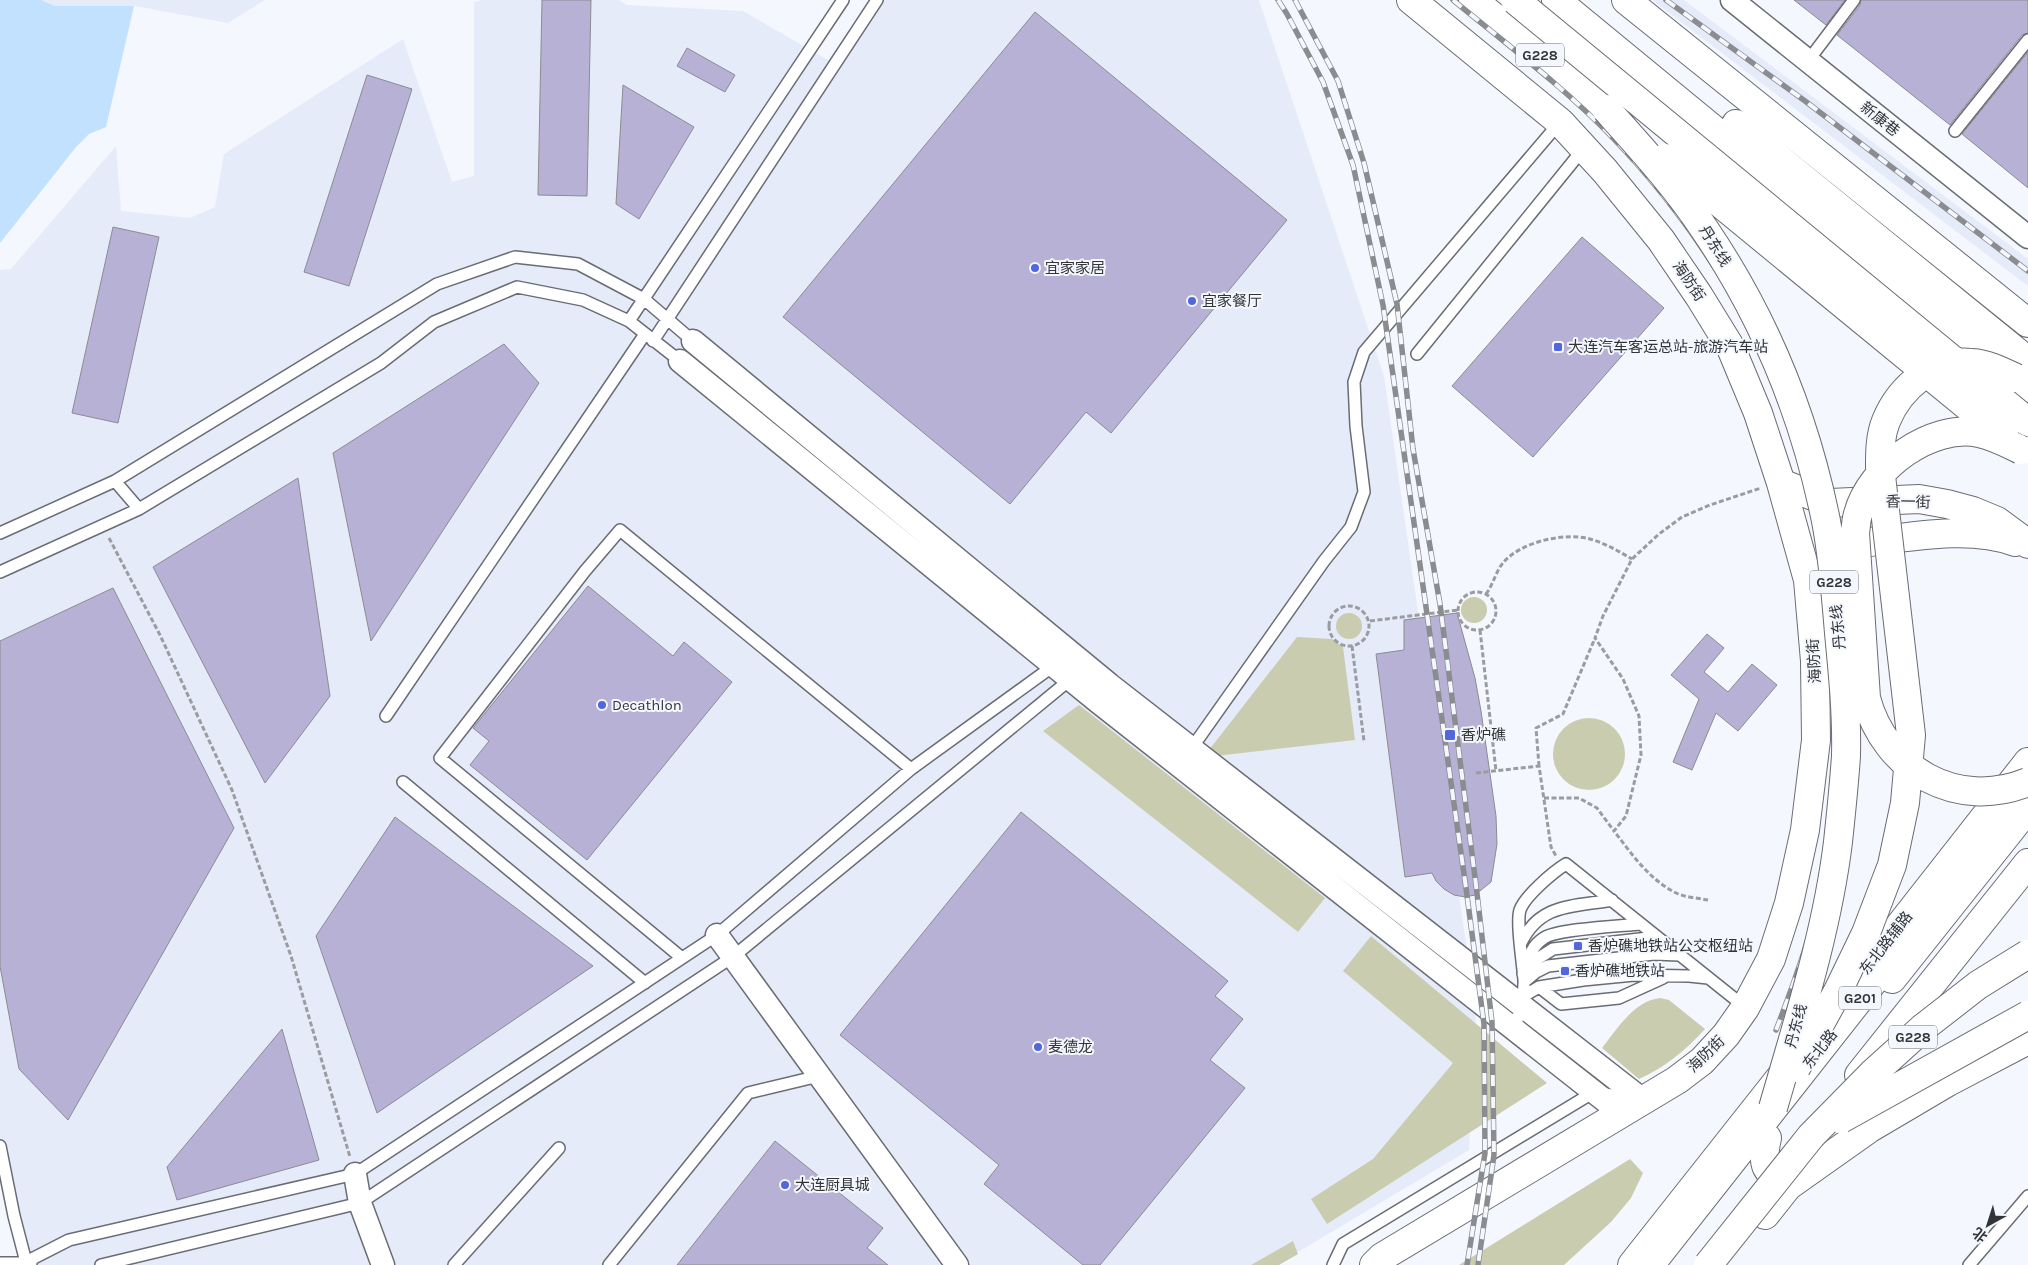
<svg xmlns="http://www.w3.org/2000/svg" width="2028" height="1265" font-family="Karla,'Noto Sans SC',sans-serif">
<rect width="100%" height="100%" fill="#f4f7fe"/>
<path fill="#e5ebf9" d="M41,0H265L228,23L134,6H55Z
M483,0H619L627,5L743,11L828,60L871,0H1259L1384,376L1476,1013L1469,1150L1276,1265H22L0,1169V270L11,269L116,146L121,211L190,218L215,207L224,154L403,39L452,182L474,176V2Z
M1652,0H1684L2028,259V286Z"/>
<path fill="#caccb0" d="M1461 610a13 13 0 1 1 26 0a13 13 0 1 1-26 0Z
M1336 626a13 13 0 1 1 26 0a13 13 0 1 1-26 0Z
M1297,637L1332,639L1343,647L1355,740L1216,756L1209,750Z
M1079,705L1325,898L1298,932L1043,731Z
M1553 754a36 36 0 1 1 72 0a36 36 0 1 1-72 0Z
M1371,936L1547,1083L1327,1224L1311,1199L1373,1159L1453,1063L1343,971Z
M1660,998L1669,1000L1705,1029C1686,1050 1664,1068 1639,1079L1602,1048C1617,1029 1634,1001 1660,998Z
M1630,1159L1643,1173L1631,1198L1611,1222L1564,1265H1459Z
M1293,1241L1298,1254L1279,1265H1251Z"/>
<path fill="#c1e1fe" d="M0,0H41L55,6H134L106,127L89,134L76,147L0,243Z"/>
<path fill="#b7b1d5" stroke="#8c8b92" d="M542,0H591L587,196L538,195Z
M1794,0H1845L1826,25Z
M1861,0H2028V33L2022,35L1950,125L1837,35L1860,5Z
M1035,12L1287,220L1111,433L1086,412L1010,504L783,317Z
M687,48L735,75L725,92L677,66Z
M2028,52V188L1962,134Z
M367,75L412,89L349,286L304,272Z
M623,85L694,127L639,219L616,204Z
M113,227L159,237L118,423L72,413Z
M1582,237L1664,308L1533,457L1452,386Z
M504,344L539,383L371,641L333,453Z
M298,478L330,696L265,783L153,567Z
M588,586L673,656L684,642L732,682L587,860L470,765L489,741L473,728Z
M113,588L234,828L68,1120L19,1069L0,966V641Z
M1457,613L1475,678L1481,711L1496,816L1497,844L1491,882L1475,895L1465,897L1454,895L1444,889L1436,881L1432,873L1405,877L1376,654L1404,650V620Z
M1707,634L1724,648L1704,672L1728,692L1752,664L1777,685L1738,731L1716,713L1692,770L1673,762L1699,699L1671,675Z
M1021,812L1228,981L1215,996L1243,1019L1210,1060L1245,1088L1100,1265H1083L984,1184L999,1165L840,1035Z
M395,817L593,966L377,1113L316,936Z
M282,1029L319,1160L177,1200L167,1167Z
M775,1141L883,1228L867,1248L888,1265H677Z"/>
<g fill="none" stroke-linecap="round" stroke-linejoin="round">
<defs>
<path id="lane" d="M1808,61L1854,0
M1955,131L2028,40
M629,321L843,0
M653,341L877,0
M1417,354L1584,148
M115,481L139,509
M0,533L115,481L437,284L515,257L578,264L644,299L693,341
M0,572L139,509L381,363L434,322L517,287L583,300L629,321L680,361
M386,716L645,334
M1189,752L1324,561L1351,527L1364,492L1356,426L1354,382L1364,352L1560,122
M403,782L645,983
M1521,943C1540,903 1573,907 1612,900
M682,958L440,758L585,571L620,530L911,769
M1526,967C1529,955 1533,945 1544,938C1557,929 1621,926 1640,924
M1523,974L1534,961L1553,949L1657,937
M1524,982L1536,972L1548,966L1654,954L1679,955
M1539,987L1561,1004L1619,998L1663,978
M1522,997L1539,987L1583,980L1634,975L1689,976L1708,978
M1515,1030C1518,1014 1525,996 1524,980C1523,965 1516,922 1520,910C1525,896 1553,872 1566,864L1745,1007
M0,1146L14,1216L26,1262L24,1265
M26,1262L69,1240L355,1174L717,935L911,769L1056,664
M0,1263H31
M101,1265L360,1203L734,956L1072,678
M454,1265L559,1148
M609,1265L748,1093L819,1076
M1333,1265L1343,1244L1594,1092L1634,1099
M1969,1265L2028,1196"/>
<path id="street" d="M1732,0L2028,237
M693,341L1110,685L1643,1100
M680,361L1097,701L1622,1114
M717,935L957,1265
M355,1174L360,1203L383,1265"/>
<path id="secondary" d="M1781,483L1830,503L1919,499L1947,504L1973,511L1997,521L2028,544
M1835,552L1844,545C1897,540 1965,523 2015,542
M1839,1003L2028,762
M1374,1265L1382,1257L1677,1080L1702,1061L1726,1035L1745,1008L1771,959L1789,903L1805,830L1816,740L1815,661L1808,580L1781,483L1758,413L1731,348L1699,296L1661,240L1605,171L1560,122L1411,0
M1632,1265L1783,1074"/>
<path id="primary" d="M1892,979L2028,808
M1767,1138C1761,1164 1765,1173 1788,1186
M1765,1215L1788,1186L1870,1128L1948,1082L2028,1040"/>
<path id="highway" d="M1473,0L1606,109
M1556,0L2028,388
M1626,0L2028,323
M1736,124L2028,361
M1859,1075L2028,863
M1650,1265L2028,785"/>
</defs>
<use href="#lane" stroke="#6a6c73" stroke-width="14"/>
<use href="#street" stroke="#6a6c73" stroke-width="25"/>
<use href="#secondary" stroke="#6a6c73" stroke-width="30"/>
<use href="#primary" stroke="#6a6c73" stroke-width="30"/>
<use href="#highway" stroke="#6a6c73" stroke-width="30"/>
<path stroke="#999ca0" stroke-width="3" stroke-dasharray="5 2.5" stroke-linecap="butt" d="M109,538L160,635L232,790L291,956L350,1157
M1458 611a19 19 0 1 1 38 0a19 19 0 1 1-38 0Z
M1486,594C1493,585 1496,571 1503,563C1520,542 1564,532 1590,539C1605,543 1618,551 1632,559
M1329 626a20 20 0 1 1 40 0a20 20 0 1 1-40 0Z
M1370,621L1458,610
M1480,630L1496,771
M1352,646L1364,741
M1539,766L1536,728L1563,714L1595,638
M1476,773L1539,766L1551,847L1556,856
M1544,798H1579L1597,808L1614,831
M1708,900C1697,898 1683,897 1674,892C1648,878 1631,853 1614,831L1626,816L1641,755L1639,716L1623,679L1595,638L1603,616L1632,559L1659,534L1682,517L1710,505L1761,488"/>
<use href="#lane" stroke="#fff" stroke-width="11"/>
<use href="#street" stroke="#fff" stroke-width="22"/>
<use href="#secondary" stroke="#fff" stroke-width="28"/>
<use href="#primary" stroke="#fff" stroke-width="28"/>
<use href="#highway" stroke="#fff" stroke-width="28"/>
<defs>
<path id="rail" d="M1278,0L1287,14L1323,82L1353,165L1383,305L1466,888L1484,1024L1485,1153L1467,1265
M1295,0L1338,81L1364,163L1397,304L1413,449L1440,604L1476,885L1492,1022L1494,1155L1478,1265
M1453,0C1508,45 1565,88 1614,139C1670,197 1717,265 1755,336C1779,381 1798,428 1816,477C1825,501 1835,524 1840,550C1846,581 1847,612 1849,644C1850,679 1851,715 1848,750C1839,847 1811,940 1776,1030
M1666,0L1805,101L2028,271"/>
</defs>
<use href="#rail" stroke="#8a8c90" stroke-width="5.5"/>
<use href="#rail" stroke="#f4f7fe" stroke-width="4" stroke-dasharray="11" stroke-linecap="butt"/>
<defs>
<path id="highway-bridge" d="M1515,0L2028,422
M1606,109C1641,148 1676,186 1705,230C1764,317 1805,417 1826,521C1833,557 1836,596 1839,633C1843,674 1847,715 1846,756C1844,785 1841,814 1838,842C1827,932 1798,1021 1773,1108
M1665,158L2005,437
M2021,450C2007,443 1994,436 1979,433C1931,423 1870,468 1858,514C1856,520 1856,527 1855,533L1866,698C1885,770 1957,811 2028,782
M1796,1068L1838,991L1866,933L1892,865L1905,803L1911,735L1880,467C1880,451 1880,436 1886,421C1900,387 1934,358 1972,363C1988,364 2001,371 2016,378
M1841,1119L2028,1015
M1708,1265L1811,1136L1872,1074L1924,1027L1978,985L2028,954"/>
</defs>
<use href="#highway-bridge" stroke="#6a6c73" stroke-width="30" stroke-linecap="butt"/>
<use href="#highway-bridge" stroke="#fff" stroke-width="28"/>
</g>
<g fill="#5367dc" stroke="#f4f7fe" stroke-width="2">
<circle cx="1035" cy="268" r="5"/>
<circle cx="1192" cy="301" r="5"/>
<rect x="1553" y="342" width="10" height="10" rx="2.5"/>
<circle cx="602" cy="705" r="5"/>
<rect x="1444" y="729" width="12" height="12" rx="2.5"/>
<rect x="1573" y="941" width="10" height="10" rx="2.5"/>
<rect x="1560" y="966" width="10" height="10" rx="2.5"/>
<circle cx="1038" cy="1047" r="5"/>
<circle cx="785" cy="1185" r="5"/>
</g>
<g text-anchor="middle" dominant-baseline="central" stroke-width="4" stroke-linejoin="round" paint-order="stroke">
<g fill="#f4f7fe" stroke="#6c6e72" stroke-width="1">
<rect x="1516" y="43.5" width="48" height="23" rx="4"/>
<rect x="1810" y="570.5" width="48" height="23" rx="4"/>
<rect x="1839" y="986.5" width="42" height="23" rx="4"/>
<rect x="1889" y="1025.5" width="48" height="23" rx="4"/>
</g>
<g font-size="14" font-weight="bold" fill="#323436">
<text x="1540" y="55">G228</text>
<text x="1834" y="582">G228</text>
<text x="1860" y="998">G201</text>
<text x="1913" y="1037">G228</text>
</g>
<g font-size="15" fill="#323436" stroke="#f4f7fe">
<text transform="translate(1880 119) rotate(39)">新康巷</text>
<text transform="translate(1715 246) rotate(58)">丹东线</text>
<text transform="translate(1689 281) rotate(56)">海防街</text>
<text transform="translate(1908 502) rotate(1)">香一街</text>
<text transform="translate(1838 627) rotate(-95)">丹东线</text>
<text transform="translate(1814 661) rotate(-93)">海防街</text>
<text transform="translate(1886 943) rotate(-52)">东北路辅路</text>
<text transform="translate(1796 1026) rotate(-75)">丹东线</text>
<text transform="translate(1820 1049) rotate(-52)">东北路</text>
<text transform="translate(1706 1054) rotate(-44)">海防街</text>
</g>
<g font-size="15" fill="#323436" stroke="#f4f7fe" text-anchor="start">
<text x="1045" y="268">宜家家居</text>
<text x="1202" y="301">宜家餐厅</text>
<text x="1568" y="347">大连汽车客运总站-旅游汽车站</text>
<text x="612" y="705">Decathlon</text>
<text x="1461" y="735">香炉礁</text>
<text x="1588" y="946">香炉礁地铁站公交枢纽站</text>
<text x="1575" y="971">香炉礁地铁站</text>
<text x="1048" y="1047">麦德龙</text>
<text x="795" y="1185">大连厨具城</text>
</g>
</g>
<g transform="translate(1988 1225) rotate(219)" stroke="#f4f7fe" stroke-width="4" paint-order="stroke">
<path d="M0-4L9 19L0 12L-9 19Z" fill="#323436"/>
<text y="-8" font-size="14" font-weight="bold" text-anchor="middle" fill="#323436">北</text>
</g>
</svg>
